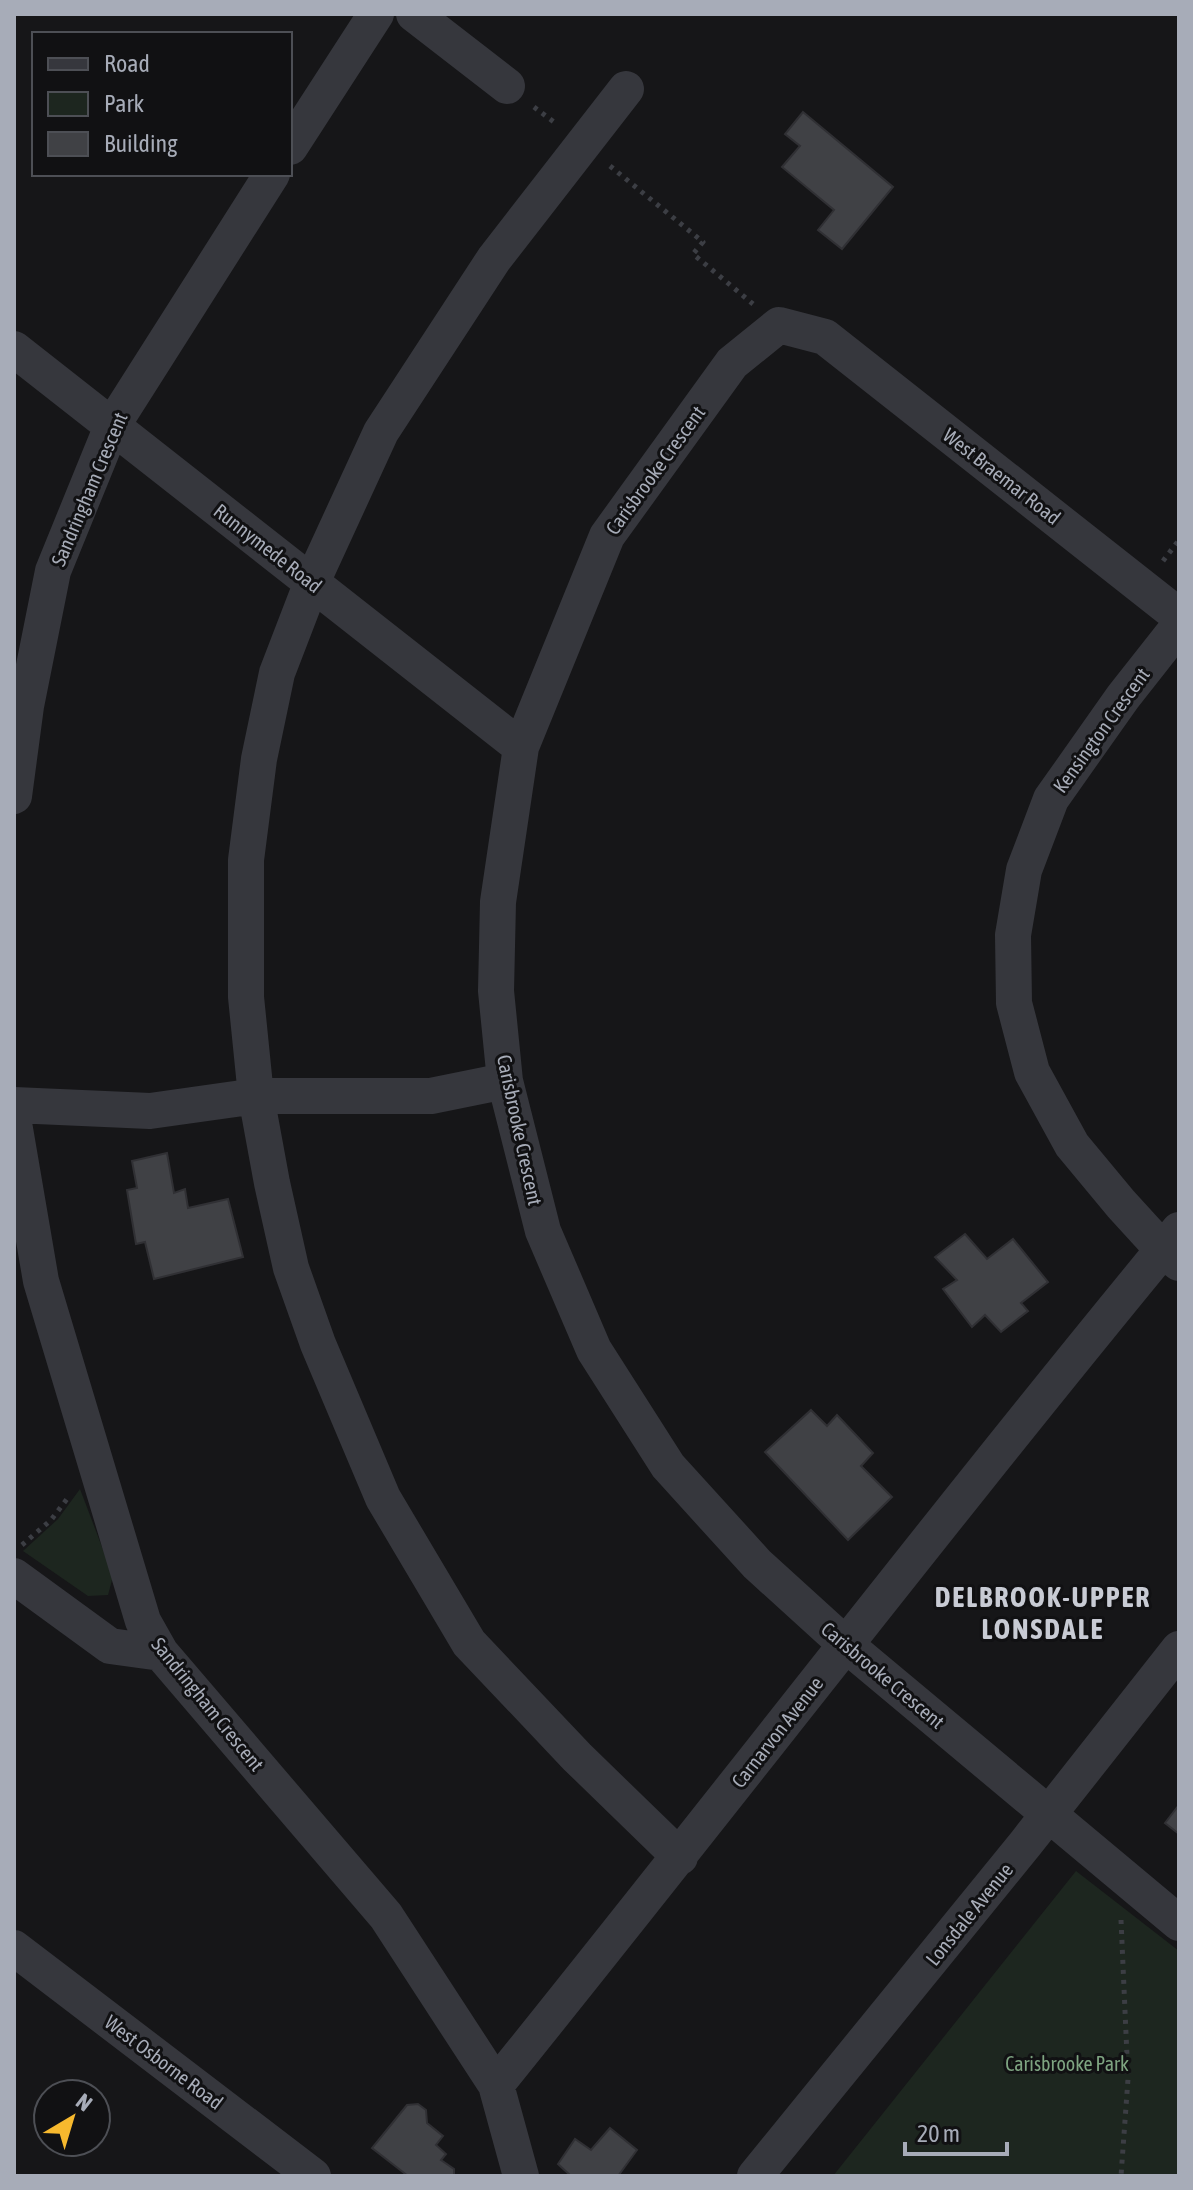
<svg xmlns="http://www.w3.org/2000/svg" width="1193" height="2190" font-family="'Asap Condensed',sans-serif">
<rect width="100%" height="100%" fill="#161618"/>
<path fill="#1d261f" d="M80,1489L113,1576L108,1595L88,1596L23,1551L58,1519Z
M1076,1871L1179,1951V2176H833Z"/>
<path fill="#404145" stroke="#303034" stroke-width="2" d="M803,112L893,187L842,249L818,230L834,210L782,167L800,146L785,134Z
M167,1153L174,1193L185,1189L188,1208L228,1199L243,1257L154,1279L145,1242L136,1244L127,1190L137,1188L132,1161Z
M965,1234L987,1259L1013,1239L1048,1282L1021,1303L1028,1311L1001,1332L985,1315L972,1327L943,1289L957,1280L935,1257Z
M811,1410L827,1426L837,1415L873,1453L861,1466L892,1497L848,1540L765,1452Z
M1179,1805V1834L1165,1823Z
M418,2104L426,2110L427,2123L443,2136L436,2145L446,2154L441,2160L454,2169V2176H408L372,2148L407,2105Z
M610,2128L637,2150L618,2176H571L558,2164L575,2139L591,2150Z"/>
<g fill="none" stroke-linecap="round" stroke-linejoin="round">
<path stroke="#3c3e44" stroke-width="5" stroke-dasharray="4 6" stroke-linecap="butt" d="M534,107L558,125
M610,166L703,242L693,254L753,304
M1163,561L1179,540
M22,1545L51,1520L70,1495
M1121,1920L1128,2079L1121,2176"/>
<path stroke="#36373d" stroke-width="36" d="M414,14L507,86
M626,89L494,259L381,432L312,582L277,673L259,759L246,860V997L256,1096L272,1183L291,1268L318,1344L383,1498L469,1643L577,1757L680,1857
M290,147L376,14
M14,349L521,747
M1179,616L825,337L779,325L732,363L607,536L521,747L498,902L496,991L505,1081L543,1231L594,1350L668,1466L757,1564L845,1644L1179,1923
M1179,626L1123,697L1051,799L1024,870L1013,935L1014,1003L1032,1072L1072,1145L1121,1204L1163,1250L1179,1263
M14,796L26,706L53,571L112,426L272,174
M14,1105L150,1111L256,1096H431L505,1081
M14,1123L41,1281L143,1621L161,1653L386,1916L496,2085L521,2176
M14,1576L110,1646L161,1653
M14,1948L313,2176
M496,2085C725,1801 947,1511 1179,1230
M755,2176L1026,1843L1179,1649"/>
</g>
<g text-anchor="middle" dominant-baseline="central" stroke-width="6" stroke-linejoin="round" paint-order="stroke">
<g font-size="20" fill="#a7acb8" stroke="#111113">
<text transform="translate(655 470) rotate(-54)">Carisbrooke Crescent</text>
<text transform="translate(1002 476) rotate(38)">West Braemar Road</text>
<text transform="translate(89 489) rotate(-67)">Sandringham Crescent</text>
<text transform="translate(268 548) rotate(38)">Runnymede Road</text>
<text transform="translate(1101 730) rotate(-54)">Kensington Crescent</text>
<text transform="translate(520 1130) rotate(78)">Carisbrooke Crescent</text>
<text transform="translate(883 1675) rotate(40)">Carisbrooke Crescent</text>
<text transform="translate(208 1704) rotate(51)">Sandringham Crescent</text>
<text transform="translate(777 1732) rotate(-52)">Carnarvon Avenue</text>
<text transform="translate(969 1914) rotate(-51)">Lonsdale Avenue</text>
<text transform="translate(164 2062) rotate(37)">West Osborne Road</text>
</g>
<g font-size="20" fill="#7ea481" stroke="#111113">
<text x="1067" y="2063">Carisbrooke Park</text>
</g>
<g font-size="28" font-weight="bold" letter-spacing="2" fill="#c8cbd4" stroke="#111113">
<text x="1043" y="1597">DELBROOK-UPPER<tspan x="1043" dy="32">LONSDALE</tspan></text>
</g>
</g>
<rect width="1193" height="2190" fill="none" stroke="#a7acb8" stroke-width="32"/>
<rect x="32" y="32" width="260" height="144" fill="#111113" stroke="#4d4f55" stroke-width="2"/>
<rect x="48" y="58" width="40" height="12" fill="#36373d" stroke="#4d4f55" stroke-width="2"/>
<text x="104" y="72" font-size="24" fill="#a7acb8">Road</text>
<rect x="48" y="92" width="40" height="24" fill="#1d261f" stroke="#4d4f55" stroke-width="2"/>
<text x="104" y="112" font-size="24" fill="#a7acb8">Park</text>
<rect x="48" y="132" width="40" height="24" fill="#404145" stroke="#4d4f55" stroke-width="2"/>
<text x="104" y="152" font-size="24" fill="#a7acb8">Building</text>
<g transform="translate(72 2118) rotate(38)"><circle r="38" fill="#111113" stroke="#4d4f55" stroke-width="2"/>
<path d="M0-6L14 30L0 20L-14 30Z" fill="#f7b92e"/>
<text y="-12" font-size="22" font-weight="bold" text-anchor="middle" fill="#a7acb8">N</text>
</g>
<path d="M905 2142v12h102v-12" fill="none" stroke="#a7acb8" stroke-width="4"/>
<text x="917" y="2142" font-size="24" fill="#a7acb8" stroke="#111113" stroke-width="6" paint-order="stroke">20 m</text>
</svg>
